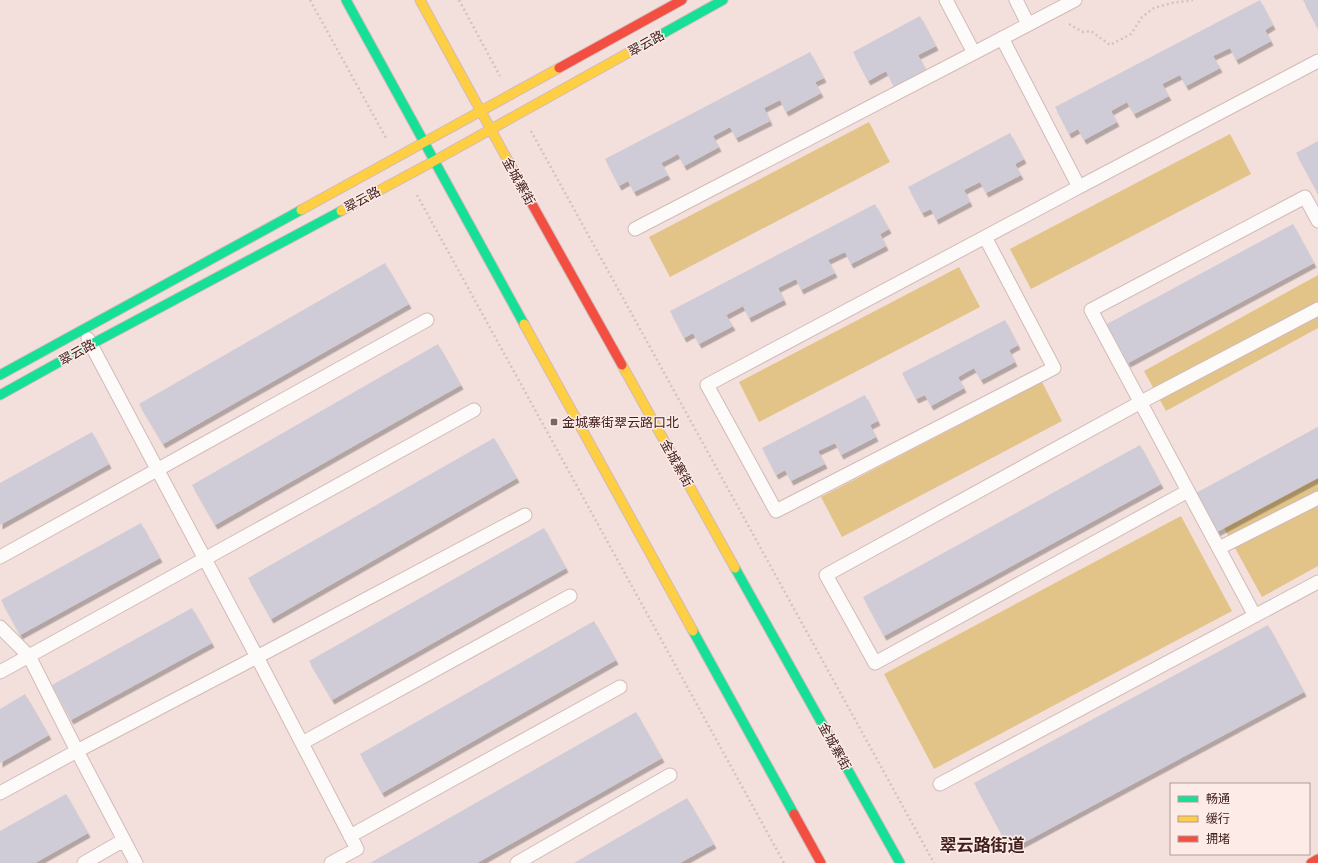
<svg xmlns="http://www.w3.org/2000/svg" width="1318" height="863" font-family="'Golos Text','Noto Sans SC',sans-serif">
<defs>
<filter id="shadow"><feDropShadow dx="2.5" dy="4.5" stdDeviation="0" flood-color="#0004"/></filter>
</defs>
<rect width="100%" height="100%" fill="#f3e0dd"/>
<path fill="#e2c388" d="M869,122L890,162L670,277L649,237Z
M1230,134L1251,174L1031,289L1010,249Z
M959,267L980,307L759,422L739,382Z
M1318,275V328L1166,411L1144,371Z
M1042,382L1062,421L842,537L821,497Z
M1318,427V566L1262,597L1203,490Z
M1181,516L1232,611L934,769L884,674Z"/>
<path fill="#cfccd7" filter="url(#shadow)" d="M1260,0L1273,25L1265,30L1271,41L1236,60L1230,48L1213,56L1220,68L1186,86L1180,75L1162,84L1169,96L1134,114L1127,102L1111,111L1117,122L1084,140L1078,129L1069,134L1055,107Z
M1303,0H1318V29Z
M920,16L936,46L918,55L926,70L894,87L886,71L868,81L853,52Z
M810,52L824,78L815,82L821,93L786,112L780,100L764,108L770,121L736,138L730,127L713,136L719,147L684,166L678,154L661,163L668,175L634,192L628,181L619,186L605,159Z
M1010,133L1024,159L1015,164L1021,175L986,193L980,182L964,190L970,202L936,220L931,209L922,213L908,187Z
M1318,141V191L1317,192L1296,153Z
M875,204L889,229L880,234L886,246L851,264L845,252L828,260L835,273L801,290L796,279L778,288L784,300L749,318L743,306L726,315L733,326L699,344L693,333L684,338L670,311Z
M1293,224L1314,263L1128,363L1107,324Z
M385,263L409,304L163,444L139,404Z
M1005,320L1018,345L1009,350L1015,362L981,380L974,368L958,377L964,388L931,406L925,395L916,399L902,373Z
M438,344L461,385L215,525L192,485Z
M865,395L878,421L870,425L876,437L841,455L835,443L818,451L825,464L791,481L785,470L776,475L762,448Z
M1318,427V478L1217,532L1196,493Z
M92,432L109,464L0,525V483Z
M494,438L517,478L271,619L248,578Z
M1140,445L1161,484L884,636L863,597Z
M141,523L160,558L20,635L1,600Z
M544,528L566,568L332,700L309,661Z
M192,608L212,643L71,720L52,685Z
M594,621L616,660L382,793L360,754Z
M1268,625L1304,692L1010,850L974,783Z
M25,694L49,735L0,763V709Z
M636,712L662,758L477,863H370Z
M66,794L88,833L35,863H0V831Z
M687,798L714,844L680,863H574Z"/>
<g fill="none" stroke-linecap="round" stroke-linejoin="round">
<defs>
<path id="lane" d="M946,0L974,53L1075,0
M1016,0L1028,24
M1002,38L1079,187L1318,61
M635,229L974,53
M985,237L1054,368L776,511L707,385L1079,187
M88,339L257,657L525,515
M1188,491L875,663L826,575L1141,402L1318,309
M1219,548L1318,498
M0,557L427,320
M1255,616L1091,310L1305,197L1318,221
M0,627L29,656L0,672
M302,743L570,596
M940,784L1318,582
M0,793L77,751L29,656L474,410
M350,836L620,687
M84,863L124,840
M136,863L77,751L257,657L357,849L331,863
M517,863L670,775"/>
<path id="fast" d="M346,0L524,324
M635,49L723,0
M0,375L301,210
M0,395L90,345L341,211
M735,568L900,863
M693,631L794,814"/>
<path id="slow" d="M420,0L518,179
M301,210L559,68
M341,211L434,161L635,49
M524,324L693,631
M622,365L735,568"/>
<path id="jam" d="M559,68L682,0
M518,179L622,365
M794,814L821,863
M1311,863L1318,859"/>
</defs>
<use href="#lane" stroke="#d2bab7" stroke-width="15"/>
<use href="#fast" stroke="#d2bab7" stroke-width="11"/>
<use href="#slow" stroke="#d2bab7" stroke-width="11"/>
<use href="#jam" stroke="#d2bab7" stroke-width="11"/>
<path stroke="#cfc4c3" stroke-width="2.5" stroke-dasharray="2 3" stroke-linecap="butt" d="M310,0L386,138
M459,0L500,76
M1069,24L1083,32L1091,31L1110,45L1131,34L1142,17L1154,8L1172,3L1193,0
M531,131L934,863
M417,195L784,863"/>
<use href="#lane" stroke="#fdfafa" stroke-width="13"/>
<use href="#fast" stroke="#16e098" stroke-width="9"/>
<use href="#slow" stroke="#ffcf43" stroke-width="9"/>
<use href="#jam" stroke="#f24e42" stroke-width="9"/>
</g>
<rect fill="#7f6360" stroke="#fdebe8" stroke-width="1.5" x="550" y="418" width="8" height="8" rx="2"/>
<g text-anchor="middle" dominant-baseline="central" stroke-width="3" stroke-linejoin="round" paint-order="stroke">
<g font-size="13" fill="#41201d" stroke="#fdebe8">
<text transform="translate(646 43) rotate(-29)">翠云路</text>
<text transform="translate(519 181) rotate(61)">金城寨街</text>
<text transform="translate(362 199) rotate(-28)">翠云路</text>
<text transform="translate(77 352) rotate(-29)">翠云路</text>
<text transform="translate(677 463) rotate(61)">金城寨街</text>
<text transform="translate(835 746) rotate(61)">金城寨街</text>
</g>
<g font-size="13" fill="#41201d" stroke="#fdebe8" text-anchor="start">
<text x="562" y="422">金城寨街翠云路口北</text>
</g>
<g font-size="17" font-weight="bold" fill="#41201d" stroke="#fdebe8">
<text x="982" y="844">翠云路街道</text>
</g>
</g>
<rect x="1170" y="783" width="140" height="72" fill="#fdebe8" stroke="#b29a97"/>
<rect x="1178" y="796" width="20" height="6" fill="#16e098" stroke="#b29a97"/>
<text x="1206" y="803" font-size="12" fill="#41201d">畅通</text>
<rect x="1178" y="816" width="20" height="6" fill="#ffcf43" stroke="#b29a97"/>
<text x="1206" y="823" font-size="12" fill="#41201d">缓行</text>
<rect x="1178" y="836" width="20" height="6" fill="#f24e42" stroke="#b29a97"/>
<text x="1206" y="843" font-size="12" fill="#41201d">拥堵</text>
</svg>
